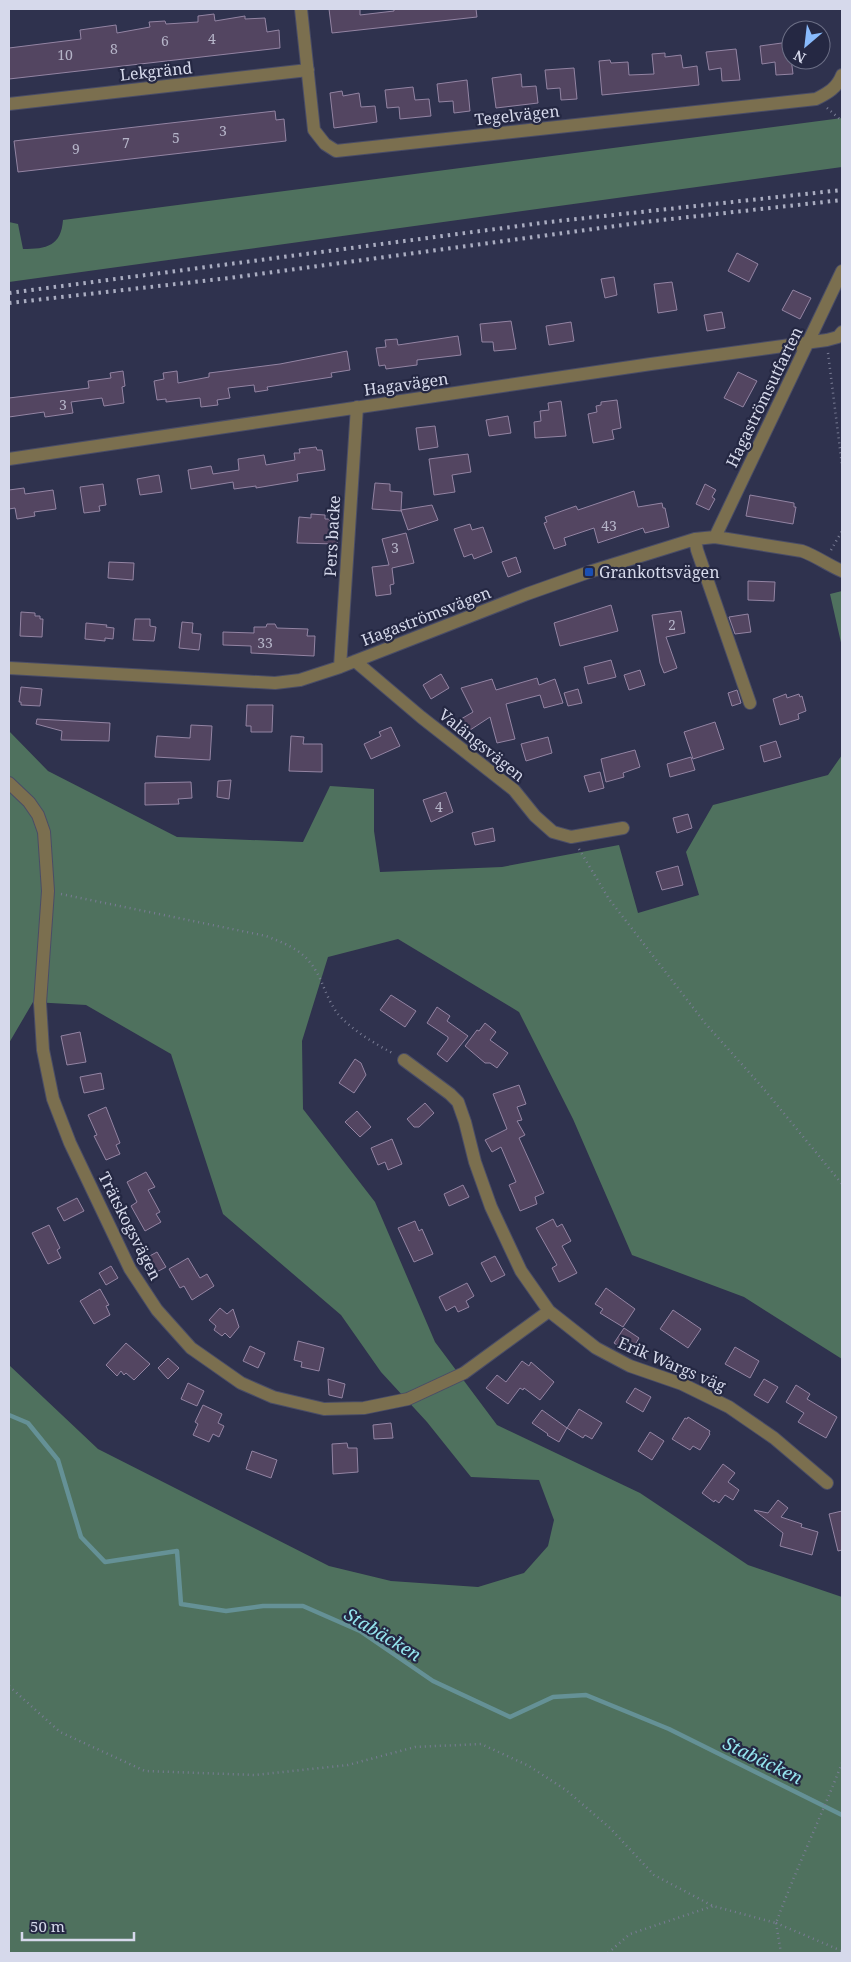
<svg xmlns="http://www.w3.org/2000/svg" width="851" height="1962" font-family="'Noto Serif',serif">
<rect width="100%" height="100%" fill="#2f324e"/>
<path fill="#4f715e" d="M842,118V167L9,282V222L18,224L23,249C47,249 61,246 63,220Z
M842,591V647L830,594Z
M9,731L48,771L177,837L303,842L330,786L374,789V831L380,872L502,867L619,845L638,913L699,895L686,852L713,805L828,775L842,755V1359L744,1297L632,1255L573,1119L519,1012L398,939L328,957L302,1041L303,1109L375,1202L435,1342L497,1425L640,1493L748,1565L842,1597V1953H9V1365L98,1449L329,1566L391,1581L478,1587L524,1573L548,1546L554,1520L539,1480L471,1477L427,1422L381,1372L341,1315L223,1214L171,1054L86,1005L33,1002L9,1043Z"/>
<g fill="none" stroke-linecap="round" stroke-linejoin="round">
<path stroke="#659196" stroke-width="4.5" d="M9,1415L28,1423L58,1460L81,1537L105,1562L177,1551L181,1604L226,1611L263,1606H303L360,1631L433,1681L510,1717L553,1697L586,1695L669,1729L842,1815"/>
</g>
<path fill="#534561" stroke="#9384a3" d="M329,9H360V15L394,11V9H476L477,17L332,33Z
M214,14L215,21L245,16V19L265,18L267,32L279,30L280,48L9,79V48L81,39L80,30L116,25L117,33L150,27L149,22L165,21L166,24L198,22V16Z
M789,42L793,74L776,75L775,62L762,64L760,46Z
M736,49L740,80L722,81L721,68L709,70L706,52Z
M665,53V57L681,55L683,68L697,66L699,85L602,95L599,61L610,60L611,63L628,62L629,75L654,74L652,54Z
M574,68L577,99L561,100L560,88L547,89L545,70Z
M521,74L522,87L536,86L538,103L496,108L492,78Z
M467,80L470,111L454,113L453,101L439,102L437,84Z
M413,87L415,100L429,99L431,116L400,119L399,107L387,108L385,90Z
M342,91L343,96L359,93L361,107L375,106L377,122L334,128L330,93Z
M275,111L276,120L284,119L286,141L18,172L14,141Z
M737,253L758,264L749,282L728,271Z
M614,277L617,295L605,298L601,279Z
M672,282L677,310L658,313L654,284Z
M793,290L811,298L800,319L782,310Z
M722,312L725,328L707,331L704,315Z
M511,321L516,349L494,351L493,342H482L480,324Z
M571,322L574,341L549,345L546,326Z
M458,336L461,355L417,360V365L386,369L385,365L379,366L376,348L386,347L385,340L397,339L398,345Z
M347,351L350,370L331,373L332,377L267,387L268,390L255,392L254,385L228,388L230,398L217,400L218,405L201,407L200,398L166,402V399L157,400L154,381L164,379L163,373L177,371L178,383L209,377V373L280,364Z
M123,371L125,386L122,387L124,403L104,406L102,398L71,402L73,413L45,417L44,412L9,417V398L89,388L88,381L111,378L110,373Z
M738,372L757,381L743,407L724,398Z
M617,400L621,428L612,430L614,439L593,443L588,414L597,412L596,406L601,405V402Z
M561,401L566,436L535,438L534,422L541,421L540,411L549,410L548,403Z
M508,416L511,433L489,436L486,420Z
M435,426L438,447L419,450L416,428Z
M316,447L317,450H322L325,470L297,474L298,481L256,488V486L234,489L233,482L191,489L188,470L211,466L213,474L239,470L238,459L264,455L266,465L295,460L294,453H300L299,449Z
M468,454L471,472L452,475L455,492L434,495L429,459Z
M159,475L162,492L140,495L137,479Z
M375,483L390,484V491L402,492L401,511L372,509Z
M103,484L106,505L99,506L100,511L84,513L80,487Z
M705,484L716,490L712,497L715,499L709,510L696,504Z
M24,488L25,494L53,490L56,509L34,512L35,516L17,519L15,508L9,509V490Z
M634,491L638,507L662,503L663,508H665L669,527L645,533L643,528L598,543L594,528L564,538L566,545L554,549L544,523L547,522L545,517L576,506L578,510Z
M750,495L794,503V507H796L793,524L746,516Z
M432,505L438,520L408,530L401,510Z
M311,514L325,515V519H330L329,529H338L337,544L297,543L299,517L311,518Z
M470,524L472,530L483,527L492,552L474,559L472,554L464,557L454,529Z
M406,533L414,563L392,568L394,584L390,585L391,594L376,596L372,567L389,565L382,539Z
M516,557L521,572L508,577L502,562Z
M109,562L134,563L133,580L108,578Z
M748,581L775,582L774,601L748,600Z
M611,605L618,631L560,646L554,623Z
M681,611L685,633L666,637L677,668L664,673L660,663L652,615Z
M21,612L35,613V616H40V619H43L42,637L20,636Z
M748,614L751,632L735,634L729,617Z
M135,619H150V626L156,627L154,641L133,640Z
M182,622L193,623L192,633L201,634L199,650L179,648Z
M86,623L107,625L106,627L114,628L113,639L105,638V641L85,639Z
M267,624H275L277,628L308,629L307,636H315L314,656L251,653V646L223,645V632L254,633V627H266Z
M611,660L616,677L588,684L584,667Z
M640,670L645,685L629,690L624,675Z
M441,674L449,688L431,699L423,685Z
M537,678L539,685L555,679L563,703L544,708L540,695L506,704L515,739L497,743L490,717L464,734L456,722L473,712L461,688L492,679L496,690Z
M21,687L42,689L40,706L21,705V702H19Z
M578,689L582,703L568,706L564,693Z
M737,690L741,703L732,706L728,693Z
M786,694L787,698L799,694L800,697L802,696L806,711L798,714L799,719L780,725L773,699Z
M247,705H273L272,732H251V726H246Z
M37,719L110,723L109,741L61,740L62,731L36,724Z
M715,722L724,749L693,759L684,732Z
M191,725L212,726L210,760L155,757L157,736L190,738Z
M391,727L400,746L371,759L364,744L381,736L379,732Z
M291,736L304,737L303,744H322V772L289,771Z
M548,737L552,753L526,761L521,744Z
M776,741L781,757L764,762L760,746Z
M635,750L640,767L623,773L624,777L606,782L601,759Z
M691,757L695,770L670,777L667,764Z
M600,772L604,788L589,792L584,776Z
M231,780L229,799L217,797L218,781Z
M191,782L192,798L178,799L179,804L145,805V783Z
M446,792L453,812L431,822L423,800Z
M688,814L692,828L677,833L673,818Z
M493,828L495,841L475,845L472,833Z
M678,866L683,885L662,890L656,872Z
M391,995L416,1011L405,1027L380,1010Z
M437,1007L450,1016L447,1021L468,1036L447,1062L437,1054L448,1039V1037L427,1023Z
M485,1023L496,1032L490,1040L508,1053L497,1068L490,1063H485L465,1046L477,1030L479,1031Z
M80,1032L86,1062L67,1065L61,1036Z
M355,1059L361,1063L366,1075L354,1093L339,1083Z
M101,1073L104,1089L84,1093L80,1077Z
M519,1085L526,1104L517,1107L522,1120L517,1121L525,1135L519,1138L544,1193L535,1197L537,1204L520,1211L509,1185L516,1182L501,1147L492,1152L485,1140L507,1129L493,1094Z
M425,1103L434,1113L419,1127H414L407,1119Z
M106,1107L120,1143L116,1145L120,1154L106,1160L94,1136L97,1135L88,1115Z
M357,1111L371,1127L360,1137L345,1122Z
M392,1139L402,1164L388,1170L385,1162L378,1165L371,1148Z
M146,1172L155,1187L148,1190L160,1212L156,1214L161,1222L145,1231L131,1206L137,1202L127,1182Z
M463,1185L469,1197L449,1206L444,1194Z
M77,1198L84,1211L64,1221L57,1208Z
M553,1219L557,1227L562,1224L571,1241L562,1246L577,1273L559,1282L552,1268L557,1265L536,1228Z
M415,1221L419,1231L422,1229L433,1254L414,1262L398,1228Z
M49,1225L60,1248L57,1250L61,1258L48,1264L32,1233Z
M157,1252L166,1267L153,1274L144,1259Z
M495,1256L505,1275L491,1282L481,1263Z
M188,1258L200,1278L207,1274L214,1286L192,1300L184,1286L180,1288L169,1269Z
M111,1266L118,1278L106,1285L99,1273Z
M467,1283L474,1296L466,1301L469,1307L458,1312L455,1306L446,1311L439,1297Z
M606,1288L635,1309L623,1327L600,1313L603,1309L595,1304Z
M100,1289L109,1305L106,1306L110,1315L94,1324L80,1301Z
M220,1308L227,1314L233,1309L239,1327L230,1338L225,1333L222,1336L214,1330L216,1326L209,1320Z
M673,1310L701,1329L688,1348L660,1329Z
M624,1328L639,1338L630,1353L614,1343Z
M298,1341L324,1348L319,1371L301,1367L302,1362L294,1360Z
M126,1343L150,1364L134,1380L126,1373L124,1375L121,1371L117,1376L106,1365Z
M250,1346L265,1353L258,1368L243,1361Z
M735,1347L759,1361L750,1378L725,1364Z
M168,1358L179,1368L168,1379L158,1368Z
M522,1361L529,1366L531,1362L554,1382L540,1400L524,1388L523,1390L520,1388L508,1404L486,1388L497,1375L506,1382Z
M328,1379L345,1384L342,1398L329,1395Z
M764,1379L778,1387L768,1403L754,1395Z
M188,1383L204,1391L197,1406L181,1399Z
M796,1385L810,1394L807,1399L837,1417L826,1438L798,1422L804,1413L786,1402Z
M635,1388L651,1397L643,1412L626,1402Z
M203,1405L222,1414L218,1423L224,1426L219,1437L213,1434L209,1442L193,1435L198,1424L195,1422Z
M579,1409L602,1423L592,1439L585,1435L583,1438L567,1428Z
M542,1410L567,1428L559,1442L547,1435L548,1434L532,1423Z
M688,1417L710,1431L709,1433L710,1434L700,1450L693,1446L690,1450L672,1439L685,1418L687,1419Z
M391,1423L393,1438L374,1439L373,1425Z
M650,1432L664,1441L652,1460L638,1451Z
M347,1443L348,1448H357L358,1472L333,1474L332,1444Z
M252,1451L277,1460L271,1478L246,1469Z
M723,1464L735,1473L728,1482L739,1490L733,1500L725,1495L719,1503L715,1500L714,1502L702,1493Z
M778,1500L788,1508L781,1517L802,1524L801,1527L818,1532L812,1555L780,1546L783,1533L754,1510L768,1513Z
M842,1511V1550L838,1551L829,1514Z"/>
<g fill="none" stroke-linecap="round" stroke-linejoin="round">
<defs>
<path id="minor" d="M301,9L314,130L325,144L336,151L816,99C828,93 837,88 842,75
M9,104L308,70
M9,459L651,364L827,340L838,337L842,332
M715,537L842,271
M695,539L697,550L750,703
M355,661L421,717L514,790L535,816L553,832L571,837L623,828
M340,667L357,407
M9,668L275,683L300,680L340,667L527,594L589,572L695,539L715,537L802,551C816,556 828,565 842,571
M9,783L29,802L38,815L44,832L48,891L40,1003L43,1050L53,1099L70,1143L130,1269L157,1310L191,1348L241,1383L273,1397L324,1409L364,1408L408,1399L464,1373L549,1311
M404,1060L450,1094L458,1102L465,1122L475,1162L491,1207L521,1271L549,1311L596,1348L630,1366L682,1384L729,1407L774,1438L827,1483"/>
</defs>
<use href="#minor" stroke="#4a4d67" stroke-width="14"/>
<path stroke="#797c94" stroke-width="2.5" stroke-dasharray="1 4" stroke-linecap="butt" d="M827,108L842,121
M828,353L842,465
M831,550L842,531
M579,849L609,899L705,1023L763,1088L842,1184
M61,894L266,936C294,947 309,953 322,983C326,993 331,1005 338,1014C353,1031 374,1043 394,1054
M9,1686L60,1732L145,1771L255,1775L348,1765L415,1747L481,1744L529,1766L566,1790L610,1828L654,1875L713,1906L776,1923C796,1869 821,1817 842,1763
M776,1923L842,1951
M776,1923L781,1953
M608,1953L630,1934L713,1906"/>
<use href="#minor" stroke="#7b6f4f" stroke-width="12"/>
<path stroke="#aaadc1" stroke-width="4" stroke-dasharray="2.5 5" stroke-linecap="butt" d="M9,293L549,222L842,190
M9,303L229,278L653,221L842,200"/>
</g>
<rect fill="#1a4fb4" stroke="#252843" stroke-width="2" x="584" y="567" width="10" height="10" rx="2.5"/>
<g text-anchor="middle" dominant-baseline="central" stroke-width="4.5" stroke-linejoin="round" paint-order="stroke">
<g font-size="14" fill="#b5b4c8">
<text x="212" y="38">4</text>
<text x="165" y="40">6</text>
<text x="114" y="48">8</text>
<text x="65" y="54">10</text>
<text x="223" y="130">3</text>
<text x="176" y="137">5</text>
<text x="126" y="142">7</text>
<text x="76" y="148">9</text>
<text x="63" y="404">3</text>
<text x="609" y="525">43</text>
<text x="395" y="547">3</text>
<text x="672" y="624">2</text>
<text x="265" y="642">33</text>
<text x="439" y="806">4</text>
</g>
<g font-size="16" fill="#d6d9eb" stroke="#252843">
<text transform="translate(156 71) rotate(-6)">Lekgränd</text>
<text transform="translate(517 115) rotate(-6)">Tegelvägen</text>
<text transform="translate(406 384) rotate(-8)">Hagavägen</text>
<text transform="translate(764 397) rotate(-64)">Hagaströmsutfarten</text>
<text transform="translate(332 536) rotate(-87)">Pers backe</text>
<text transform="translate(426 616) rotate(-21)">Hagaströmsvägen</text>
<text transform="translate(482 745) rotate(39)">Valängsvägen</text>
<text transform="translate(130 1226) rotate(63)">Trätskogsvägen</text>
<text transform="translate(672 1364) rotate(23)">Erik Wargs väg</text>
</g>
<g font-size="16" fill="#d6d9eb" stroke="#252843" text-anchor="start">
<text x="599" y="572">Grankottsvägen</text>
</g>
<g font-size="18" font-style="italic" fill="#94e4ee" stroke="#252843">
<text transform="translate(383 1634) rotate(31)">Stabäcken</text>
<text transform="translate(763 1760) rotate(26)">Stabäcken</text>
</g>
</g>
<rect width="851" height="1962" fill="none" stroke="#d6d9eb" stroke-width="20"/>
<g transform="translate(806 45) rotate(208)"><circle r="24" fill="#252843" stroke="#6c6f86"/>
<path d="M0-4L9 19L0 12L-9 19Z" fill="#88bafc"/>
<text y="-8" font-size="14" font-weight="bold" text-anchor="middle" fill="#d6d9eb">N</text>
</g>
<path d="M22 1932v8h112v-8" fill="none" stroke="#d6d9eb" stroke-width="2.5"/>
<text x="30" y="1932" font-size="15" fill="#d6d9eb" stroke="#252843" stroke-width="4" paint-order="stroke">50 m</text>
</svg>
